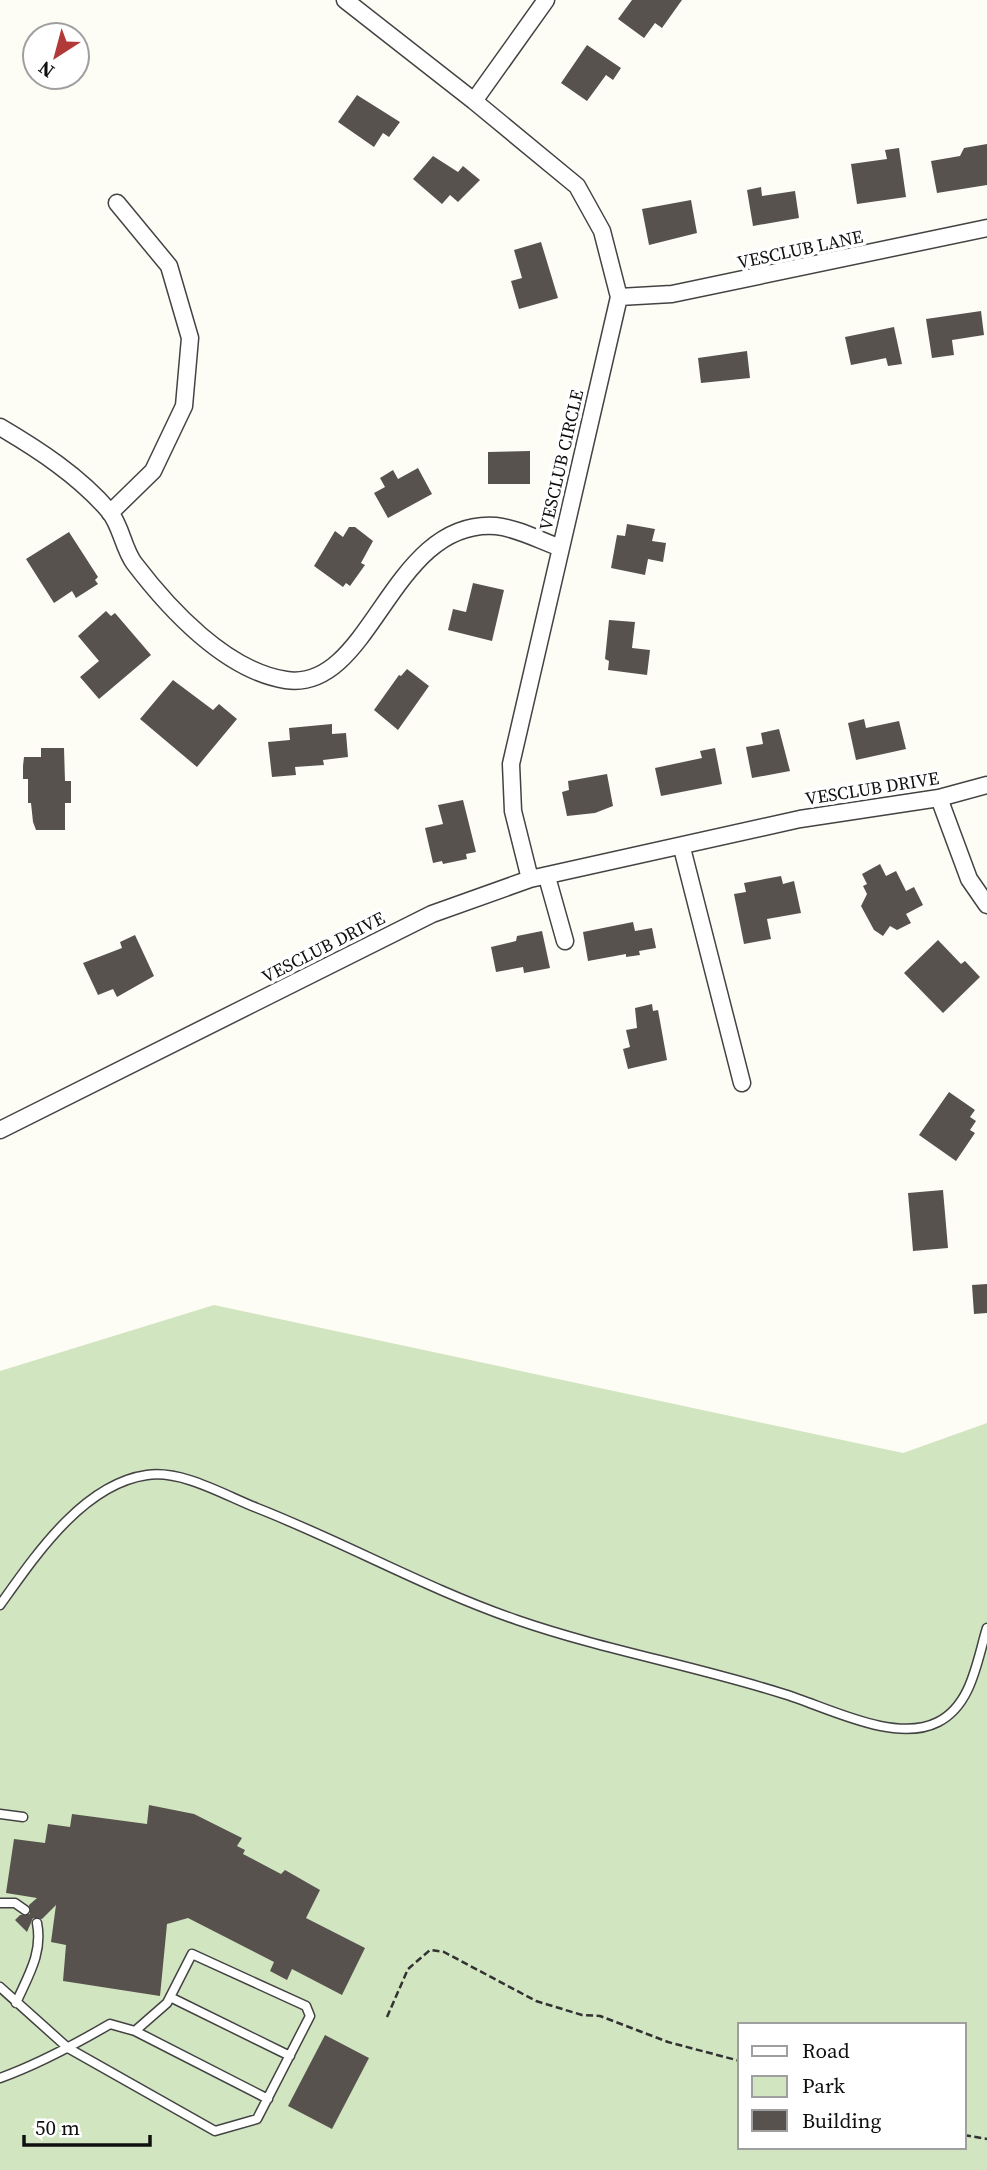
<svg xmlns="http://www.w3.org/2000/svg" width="987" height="2170" font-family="'Source Serif 4',serif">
<rect width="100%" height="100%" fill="#fefdf5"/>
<path fill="#d2e5c1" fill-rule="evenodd" d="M214,1305L903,1453L987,1423V2170H0V1371ZM740,2025H964V2147H740Z"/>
<path fill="#58524e" d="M632,0H682L662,28L655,23L644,38L618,19Z
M587,45L621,68L613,80L606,75L587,101L561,83Z
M357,95L400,122L389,137L383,133L374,147L338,122Z
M987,144V185L937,193L931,161L960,156L964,148Z
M899,148L906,197L857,204L851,164L887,159L885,150Z
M433,156L458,172L463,166L480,180L458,202L450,195L442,204L413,179Z
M761,187L762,196L795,191L799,218L753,226L747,190Z
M691,200L697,233L649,245L642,209Z
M541,242L558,298L519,309L511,281L522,278L514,250Z
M981,311L984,335L952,340L954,355L932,358L926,319Z
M894,327L902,364L888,366L886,358L851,365L845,337Z
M747,351L750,378L701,383L698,358Z
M530,451V484H488V452Z
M418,468L432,494L388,518L374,493L385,487L380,478L393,470L398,479Z
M627,524L655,529L652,541L666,543L663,562L648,559L645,575L611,568L617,535L625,536Z
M349,527H355L373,541L361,563L365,565L350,586L346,583L343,587L314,566L335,531L343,537Z
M69,532L98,577L95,580L98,584L76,598L72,591L54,603L26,559Z
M473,583L504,590L492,641L448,630L453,609L466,612Z
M106,611L111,616L115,613L151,655L99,699L80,677L99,661L78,636Z
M609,620L635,622L632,648L650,650L647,675L608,670L609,661L605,659Z
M407,669L429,686L398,730L374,710L399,675L401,676Z
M173,680L213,710L219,704L237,719L197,767L140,719Z
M864,719L866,728L899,721L906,749L856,760L848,723Z
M332,724V734L346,733L348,757L323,760L324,765L295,767L296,775L272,777L268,742L290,740L289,728Z
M779,729L790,771L752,778L746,747L763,744L761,733Z
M41,748H64L65,781H71V803H65V830H36L33,822L31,803H28V779H23V766L24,757H41Z
M715,748L722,784L661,796L655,768L702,758L700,751Z
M607,774L613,806L595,813L567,816L562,792L569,790L568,781Z
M463,800L476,852L466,854L467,859L443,864L442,861L433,863L425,828L443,824L438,805Z
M880,864L886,876L896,871L906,891L914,887L923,905L906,914L911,923L897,930L890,926L883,936L874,930L861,906L867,894L863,886L867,884L862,874Z
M781,876L783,884L794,881L801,913L767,919L771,939L744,944L734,894L746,892L744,883Z
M633,922L635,931L652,928L656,948L639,951L640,955L626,957V954L588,961L583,932Z
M542,931L550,968L524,973L523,967L496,972L491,947L516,941L517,936Z
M135,935L154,976L117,997L113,989L98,995L83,963L122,948L120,942Z
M938,940L961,964L965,961L980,977L943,1013L904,973Z
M652,1004L653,1011L658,1010L667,1060L628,1069L623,1049L630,1047L626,1030L637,1028L635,1008Z
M949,1092L975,1110L970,1117L976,1121L970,1130L975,1133L956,1161L919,1135Z
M943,1190L948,1248L913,1251L908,1193Z
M987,1284V1313L974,1314L972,1285Z
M149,1805L194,1814L242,1838L237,1846L245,1850L243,1854L281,1874L285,1870L320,1890L306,1918L365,1948L342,1995L292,1969L287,1980L270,1971L274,1962L188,1918L167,1924L160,1996L63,1981L66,1945L51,1942L56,1905L42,1919L33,1918L27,1932L15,1920L20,1915L30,1914L29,1905L37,1898L6,1893L14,1839L45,1843L48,1824L70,1827L72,1814L147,1824Z
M325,2035L369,2058L332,2129L288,2106Z"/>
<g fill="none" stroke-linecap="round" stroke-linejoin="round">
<defs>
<path id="lane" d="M0,1605C35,1556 83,1484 147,1475C183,1470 224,1495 257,1508C344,1542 427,1589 517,1620C604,1650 696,1666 784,1694C827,1707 895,1744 938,1722C972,1705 977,1660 987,1628
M0,1814L23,1817
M0,1903H15L25,1910
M0,1987L68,2048L215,2131L257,2119L310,2016L306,2006L192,1954L167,2003L135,2031L110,2024C74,2045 39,2064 0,2078
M170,1997L290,2056
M16,2003C28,1976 43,1953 37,1923
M135,2031L268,2099"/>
<path id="street" d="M345,0L474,101L577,186L602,231L619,297L511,764L513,811L530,879
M474,101L546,0
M619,297L672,294L987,228
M0,427C39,450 79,476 109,511C121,525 123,548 134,563C169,609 226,671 286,680C372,693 390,518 496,526C517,528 541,541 561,548
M110,513L153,471L184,406L190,338L169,266L117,203
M939,798L969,879L987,905
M682,848L742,1083
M547,877L565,941
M0,1130L432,914L530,879L800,819L939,798L987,785"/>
</defs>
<use href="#lane" stroke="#434343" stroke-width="11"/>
<use href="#street" stroke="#434343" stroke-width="19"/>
<path stroke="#323232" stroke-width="2.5" stroke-dasharray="7 3.5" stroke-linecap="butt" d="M387,2017L408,1969L430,1950L444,1952L536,2001L582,2015L600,2016L668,2042L740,2061
M964,2135L987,2139"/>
<use href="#lane" stroke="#fff" stroke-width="8"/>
<use href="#street" stroke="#fff" stroke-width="16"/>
</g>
<g text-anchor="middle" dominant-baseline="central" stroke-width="7" stroke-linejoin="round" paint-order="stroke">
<g font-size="18" fill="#101010" stroke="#fff">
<text transform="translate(800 249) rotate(-12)">VESCLUB LANE</text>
<text transform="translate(561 460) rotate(-77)">VESCLUB CIRCLE</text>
<text transform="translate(872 788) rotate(-9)">VESCLUB DRIVE</text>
<text transform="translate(323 947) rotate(-27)">VESCLUB DRIVE</text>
</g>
</g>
<rect x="738" y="2023" width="228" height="126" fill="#ffffff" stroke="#9f9f9f" stroke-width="2"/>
<rect x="752" y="2046" width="35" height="10" fill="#ffffff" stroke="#9f9f9f" stroke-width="2"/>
<text x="802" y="2058" font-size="21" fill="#101010">Road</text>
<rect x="752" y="2076" width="35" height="21" fill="#d2e5c1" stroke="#9f9f9f" stroke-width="2"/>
<text x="802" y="2093" font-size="21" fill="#101010">Park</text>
<rect x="752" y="2110" width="35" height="21" fill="#58524e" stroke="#9f9f9f" stroke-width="2"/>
<text x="802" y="2128" font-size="21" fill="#101010">Building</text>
<g transform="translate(56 56) rotate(216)"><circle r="33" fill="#ffffff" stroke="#9f9f9f" stroke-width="2"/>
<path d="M0-5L12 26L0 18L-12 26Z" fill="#b13938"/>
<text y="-10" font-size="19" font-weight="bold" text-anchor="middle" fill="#101010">N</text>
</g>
<path d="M24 2135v10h126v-10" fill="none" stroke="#101010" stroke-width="3.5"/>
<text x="35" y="2135" font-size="21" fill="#101010" stroke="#ffffff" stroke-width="5" paint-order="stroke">50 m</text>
</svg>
